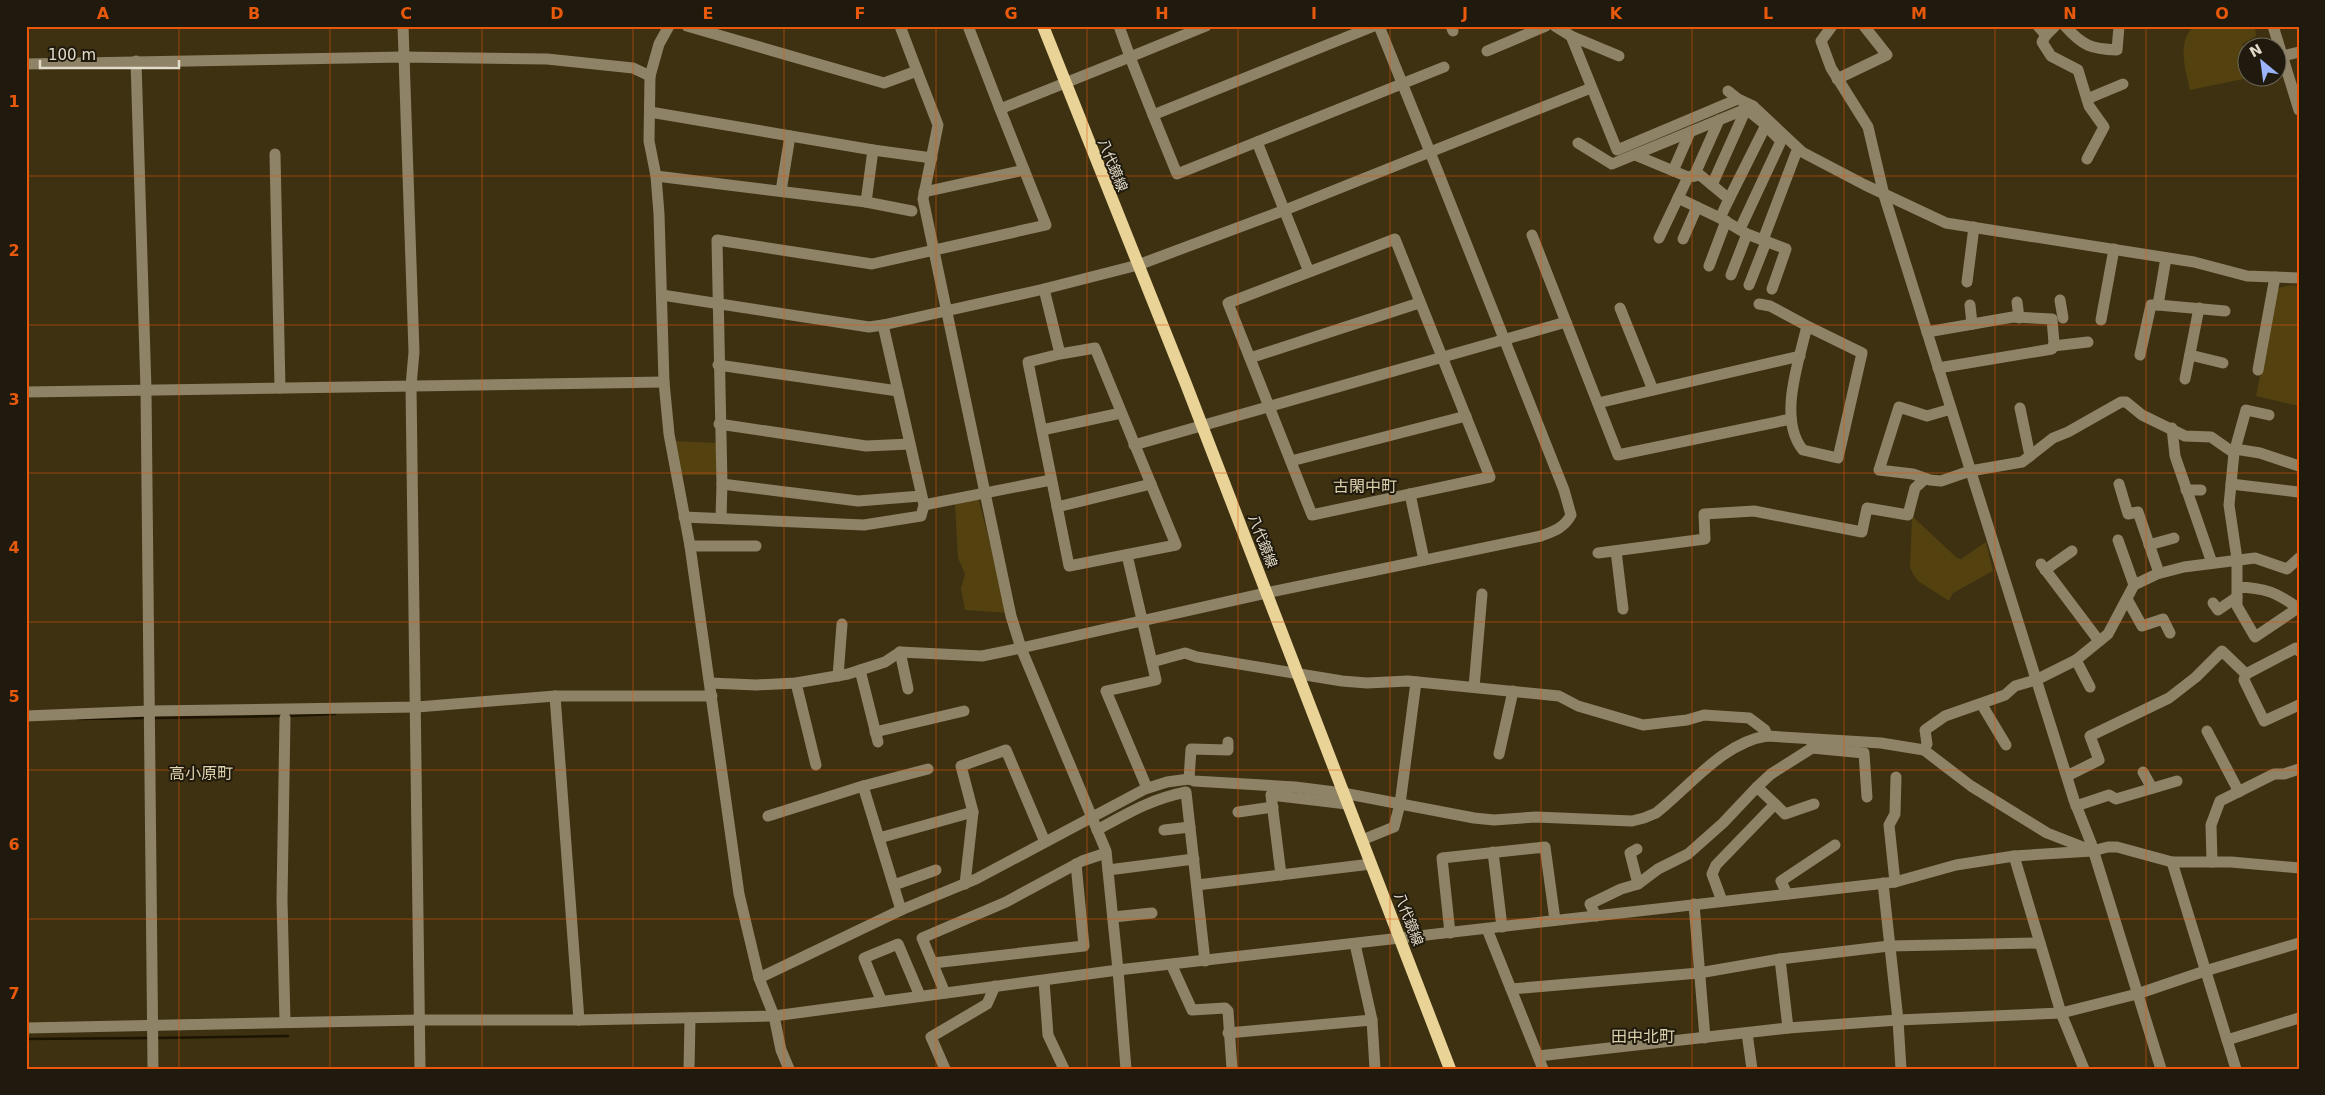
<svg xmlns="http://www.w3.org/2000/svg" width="2325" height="1095" font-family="'DejaVu Sans','Noto Sans JP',sans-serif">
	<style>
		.green { fill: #534210 }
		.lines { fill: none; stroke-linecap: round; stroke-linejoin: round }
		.stream { stroke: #1d1501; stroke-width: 2.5 }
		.minor { stroke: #8e8366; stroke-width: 11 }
		.major { stroke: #ead396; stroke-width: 12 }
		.grid { fill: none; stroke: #e8590c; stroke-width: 1; stroke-opacity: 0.55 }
		.labels { text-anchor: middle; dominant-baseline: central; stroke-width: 4; stroke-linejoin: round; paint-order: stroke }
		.street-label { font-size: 14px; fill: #e2dbca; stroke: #1f1a0d }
		.quarter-label { font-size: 16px; fill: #ddd0ac; stroke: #1f1a0d }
		.neatline { fill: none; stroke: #e8590c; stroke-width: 2 }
		.grid-label { font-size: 16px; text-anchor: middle; font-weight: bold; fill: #e8590c }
	</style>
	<rect width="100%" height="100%" fill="#3d3112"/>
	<g class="green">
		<path d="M2194 26H2255L2256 36 2242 44 2247 63 2248 78 2190 90C2186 70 2176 42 2194 26Z"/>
		<polygon points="2292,285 2299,286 2299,406 2256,396 2278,288"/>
		<polygon points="675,441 717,443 719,475 681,475"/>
		<polygon points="978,497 1008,613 965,610 961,589 965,574 958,558 955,504"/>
		<polygon points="1912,516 1957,558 1961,559 1986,542 1993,571 1953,593 1949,601 1918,581 1913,574 1910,567"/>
	</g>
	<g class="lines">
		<g class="stream">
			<polyline points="288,716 335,714"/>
			<polyline points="153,718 282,716"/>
			<polyline points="78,719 147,718"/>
			<polyline points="155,1038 288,1036"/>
			<polyline points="26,1039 150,1038"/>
		</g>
		<g class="minor">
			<polyline points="403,26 414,352 411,386 420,1069"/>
			<polyline points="669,26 659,44 650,76 649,141 656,176 659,214 664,382 669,434 690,546 739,894 759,978 774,1016 781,1050 789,1069"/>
			<polyline points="687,26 884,83 917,71 900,26"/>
			<polyline points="968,26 1000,109 1130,57 1119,26"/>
			<polyline points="1374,26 1153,115 1177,174 1444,67"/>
			<polyline points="1379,26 1430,152 1591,88"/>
			<polyline points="1451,26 1453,31"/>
			<polyline points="1555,26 1571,36 1619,56"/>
			<polyline points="1832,26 1821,41 1831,68 1868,127 1884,195 2074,800 2091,843 2161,1069"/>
			<polyline points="2038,26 2046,35 2055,26"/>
			<path d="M2065 26C2083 46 2091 49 2117 50L2119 26"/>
			<polyline points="2273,26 2299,110"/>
			<polyline points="2046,35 2042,42 2051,56 2078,70 2089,106 2104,127 2087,159"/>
			<polyline points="1571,36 1617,150 1738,99"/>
			<polyline points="1487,51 1546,26"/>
			<polyline points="2283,56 2299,52"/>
			<polyline points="136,61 146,390 153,1069"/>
			<polyline points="26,64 403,57 547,59 633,68 650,76"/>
			<polyline points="917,71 938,125 923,199 1011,616 1021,648 1106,851 1118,970 1126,1069"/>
			<polyline points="1837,79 1887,55 1864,26"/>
			<polyline points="1728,91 1738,99 1753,106 1802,152 1865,185 1946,223 2194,262 2247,276 2299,278"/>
			<polyline points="2087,99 2123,84"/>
			<polyline points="650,112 873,150 866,202 656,176"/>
			<polyline points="1153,115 1130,57 1206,26"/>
			<polyline points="1257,142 1309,272 1395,239 1490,477 1312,515 1228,303 1309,272"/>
			<polyline points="1578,143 1612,164 1753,106"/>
			<polyline points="873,150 932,158"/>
			<polyline points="275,154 280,388"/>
			<polyline points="1635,155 1688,177 1659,238"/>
			<polyline points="1673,171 1690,132"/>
			<polyline points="1694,176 1719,120"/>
			<polyline points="1712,185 1746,109 1766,125 1729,199"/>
			<polyline points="781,191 790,136"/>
			<polyline points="924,192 1024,170"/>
			<polyline points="1678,198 1720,218 1729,199 1700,175 1688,177"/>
			<polyline points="866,202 912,211"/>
			<polyline points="1720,218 1747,234 1786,249 1772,289"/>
			<polyline points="1740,229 1781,141 1771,131"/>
			<polyline points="1683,239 1697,207"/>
			<polyline points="1763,240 1796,153"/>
			<polyline points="1709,266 1726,221"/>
			<polyline points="1731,275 1747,234"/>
			<polyline points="1967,282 1974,227"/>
			<polyline points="1749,285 1766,242"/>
			<polyline points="1044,289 1060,354 1095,348 1176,545 1069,566 1028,362 1060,354"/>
			<path d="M662 295 869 327 883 325 1044 289 1138 265 1285 210 1430 152 1564 490 1571 515C1564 528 1554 531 1541 536L1266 593 1021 648 982 656 900 652 885 662 848 674 796 683 756 685 710 683"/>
			<polyline points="2060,300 2063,318"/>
			<polyline points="2017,302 2019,318"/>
			<polyline points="1759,304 1770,306 1811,328"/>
			<polyline points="1970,305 1972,324"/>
			<polyline points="2158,305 2225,311"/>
			<polyline points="1620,308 1653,390"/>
			<polyline points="2101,320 2114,249"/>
			<polyline points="1566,322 1618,455 1791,419"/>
			<polyline points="883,325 924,505 1051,480"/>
			<path d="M1811 328 1862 353 1838 458 1803 450C1778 420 1798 364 1806 330Z"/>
			<polyline points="1927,332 2013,317 2052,319 2054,343 2052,349 1938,368"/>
			<polyline points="2053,346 2088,342"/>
			<polyline points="2140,355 2151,305 2158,305 2166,258"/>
			<polyline points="2190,355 2223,363"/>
			<polyline points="1250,358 1419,303"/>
			<polyline points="718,365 898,391"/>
			<polyline points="2258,370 2275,277"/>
			<polyline points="2185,379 2199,308"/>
			<polyline points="26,392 664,382"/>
			<polyline points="1598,403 1800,356"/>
			<polyline points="1951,409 1927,416 1899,407 1879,470 1913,474 1930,480 1941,481 1970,471 2022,462 2030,456 2020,408"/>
			<polyline points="719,424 866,446 910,444"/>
			<polyline points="2172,428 2175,456 2212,563"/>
			<polyline points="1042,430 1121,413"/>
			<polyline points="1134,445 1566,322 1532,235"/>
			<polyline points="2235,449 2260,453 2299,466"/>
			<polyline points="2234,453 2246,410 2269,415"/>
			<path d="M2030 456 2053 438 2068 432 2121 402H2126L2142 415 2185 436 2211 437 2234 453 2229 505 2237 559V606L2255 637 2298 608C2276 592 2265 588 2237 587"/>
			<polyline points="1291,461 1466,416"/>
			<polyline points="722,484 858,501 921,496"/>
			<polyline points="2119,484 2128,514 2138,512 2159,573"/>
			<polyline points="2231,484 2298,492"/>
			<polyline points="2186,490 2201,490"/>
			<polyline points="1410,494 1424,560"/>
			<polyline points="1057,507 1151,484"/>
			<polyline points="684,517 864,525 921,516 924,505"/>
			<polyline points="721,518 722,484 717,240 872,264 1046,225 1000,109"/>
			<polyline points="2118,540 2134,585"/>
			<polyline points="2149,545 2174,538"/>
			<polyline points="690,546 756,546"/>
			<polyline points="1616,551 1623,609"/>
			<polyline points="1598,553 1705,539 1704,514 1754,511 1862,532 1867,508 1908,515 1915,488 1925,479"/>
			<polyline points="1127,555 1156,680 1106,691 1147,788"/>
			<polyline points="2041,564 2099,641"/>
			<polyline points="2045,570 2072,551"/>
			<polyline points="2127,599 2142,626 2163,619 2170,633"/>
			<polyline points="2213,603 2218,610 2237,597"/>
			<polyline points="2299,651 2296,648 2246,674 2244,680 2264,721 2299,705"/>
			<polyline points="900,652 908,689"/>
			<polyline points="2076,660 2090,687"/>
			<polyline points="1152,662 1185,653 1197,657 1342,681 1367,683 1408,681 1559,696 1578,706 1643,725 1687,720 1704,715 1749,718 1765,730 1767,736"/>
			<polyline points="860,670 878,742"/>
			<polyline points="838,676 842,624"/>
			<polyline points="796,683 816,765"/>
			<polyline points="1474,687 1482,594"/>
			<polyline points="555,696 579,1020"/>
			<polyline points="1982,705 2006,745"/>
			<polyline points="26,716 149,711 417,707 555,696 712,696"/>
			<polyline points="285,718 282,900 285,1022"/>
			<polyline points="2207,731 2239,792"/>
			<polyline points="875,732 964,711"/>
			<polyline points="1812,748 1864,753 1867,797"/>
			<polyline points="1924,750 1927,744 1925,730 1945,716 2005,695 2015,686 2036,680 2076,660 2108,634 2134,585 2157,574 2184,567 2255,558 2287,569 2299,558"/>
			<polyline points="1499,754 1513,691"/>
			<polyline points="2143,772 2152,788"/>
			<polyline points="2067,776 2099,760 2090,736 2169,698 2196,677 2222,651 2246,674"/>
			<path d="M1189 779 1194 781 1295 787 1343 793 1474 818 1494 820 1536 817 1632 821 1644 818 1656 813C1689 787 1724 742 1767 736L1881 743 1924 750 1971 786 2047 833 2088 849"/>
			<polyline points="863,786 928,769"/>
			<polyline points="1757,787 1771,774 1812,748 1812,742"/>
			<polyline points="2076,806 2109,795 2116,799 2177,781"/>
			<polyline points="973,812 961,766 1006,750 1045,842"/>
			<polyline points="1238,812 1273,807"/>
			<polyline points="768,816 863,786 901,910"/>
			<path d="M1097 830C1128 813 1151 799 1186 792L1205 961"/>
			<polyline points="1164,830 1190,827"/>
			<polyline points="879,838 973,812 965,884"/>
			<polyline points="1362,840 1394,827 1400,804 1416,682"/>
			<polyline points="1637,849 1630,853 1638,884"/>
			<polyline points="1493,852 1502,927"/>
			<polyline points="2014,856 2061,1013 2084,1069"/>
			<polyline points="2172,862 2236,1069"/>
			<polyline points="2212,862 2211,825 2220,801 2274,774 2284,774 2299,769"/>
			<polyline points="1108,870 1194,859"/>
			<polyline points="1281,875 1271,795 1347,804"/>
			<polyline points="1895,882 1889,825 1895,814 1896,777"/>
			<polyline points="1883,883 1898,1020 1901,1069"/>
			<polyline points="894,885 936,870"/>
			<polyline points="1197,885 1371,864"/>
			<polyline points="1787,894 1781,881 1835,845"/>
			<polyline points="1722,901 1712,874 1716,865 1775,804 1785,814 1814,804"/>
			<polyline points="1694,904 1705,1038"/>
			<polyline points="1596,916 1590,904 1621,889 1638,884 1658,869 1688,854 1723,823 1757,787 1775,804"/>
			<polyline points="1113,917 1152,913"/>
			<polyline points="1487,929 1543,1069"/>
			<polyline points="1450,933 1442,858 1545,847 1555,920"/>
			<polyline points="1355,944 1372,1020 1375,1069"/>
			<polyline points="1780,959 1788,1028"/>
			<polyline points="933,963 1084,946 1076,864"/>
			<polyline points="1172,966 1192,1010 1225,1008 1228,1011 1232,1069"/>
			<polyline points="759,978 901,910 976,879 1145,789 1167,782 1189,779 1191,749 1228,750 1228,742"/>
			<polyline points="1044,981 1048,1035 1064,1069"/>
			<polyline points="1511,989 1699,973 1780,959 1889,946 2040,943"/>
			<polyline points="945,993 922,938 1006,902 1082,861 1106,853"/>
			<polyline points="881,1000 864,958 898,944 920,996"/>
			<polyline points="26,1028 419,1020 579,1020 774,1016 1118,970 1895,882 1956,865 2014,856 2092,851 2108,847 2117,847 2172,862 2231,862 2299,868"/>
			<polyline points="1228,1033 1372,1020"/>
			<polyline points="1747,1033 1752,1069"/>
			<polyline points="2227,1040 2299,1018"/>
			<polyline points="1538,1056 1788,1028 1898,1020 2061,1013 2137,994 2205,971 2299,943"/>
			<polyline points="689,1069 690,1018"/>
			<polyline points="945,1069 931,1037 987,1004 995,986"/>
		</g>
		<polyline class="major" points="1043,26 1186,384 1450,1069"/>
	</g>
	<path class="grid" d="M179 26V1069M330 26V1069M482 26V1069M633 26V1069M784 26V1069M936 26V1069M1087 26V1069M1238 26V1069M1390 26V1069M1541 26V1069M1692 26V1069M1844 26V1069M1995 26V1069M2146 26V1069M26 176H2299M26 325H2299M26 473H2299M26 622H2299M26 770H2299M26 919H2299"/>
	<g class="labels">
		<g class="street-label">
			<text transform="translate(1113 165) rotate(68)">八代鏡線</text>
			<text transform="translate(1263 541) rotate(69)">八代鏡線</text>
			<text transform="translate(1409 919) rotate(69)">八代鏡線</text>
		</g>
		<g class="quarter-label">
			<text x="1365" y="486">古閑中町</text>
			<text x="201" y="773">高小原町</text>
			<text x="1643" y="1036">田中北町</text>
		</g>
	</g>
	<rect width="2325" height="1095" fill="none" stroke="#1f1a0d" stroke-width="55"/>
	<g transform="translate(2262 62) rotate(331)"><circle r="24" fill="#1f1a0d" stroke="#6d6759"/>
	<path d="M0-4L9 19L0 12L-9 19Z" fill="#9cb4fd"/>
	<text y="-8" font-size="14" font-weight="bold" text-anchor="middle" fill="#e2dbca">N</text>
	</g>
	<path d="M40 60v8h139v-8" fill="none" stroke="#e2dbca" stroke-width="2.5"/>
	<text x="48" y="60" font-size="15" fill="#e2dbca" stroke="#1f1a0d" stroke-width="4" paint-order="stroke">100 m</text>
	<rect x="28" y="28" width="2270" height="1040" class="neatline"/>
	<g class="grid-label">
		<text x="103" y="19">A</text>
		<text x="254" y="19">B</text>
		<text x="406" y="19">C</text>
		<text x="557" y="19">D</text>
		<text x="708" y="19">E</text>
		<text x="860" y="19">F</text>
		<text x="1011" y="19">G</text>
		<text x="1162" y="19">H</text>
		<text x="1314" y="19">I</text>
		<text x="1465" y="19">J</text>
		<text x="1616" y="19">K</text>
		<text x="1768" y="19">L</text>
		<text x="1919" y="19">M</text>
		<text x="2070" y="19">N</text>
		<text x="2222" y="19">O</text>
		<text x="14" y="107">1</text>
		<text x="14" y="256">2</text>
		<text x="14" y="405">3</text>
		<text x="14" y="553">4</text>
		<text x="14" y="702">5</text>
		<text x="14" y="850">6</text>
		<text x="14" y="999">7</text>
	</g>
</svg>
